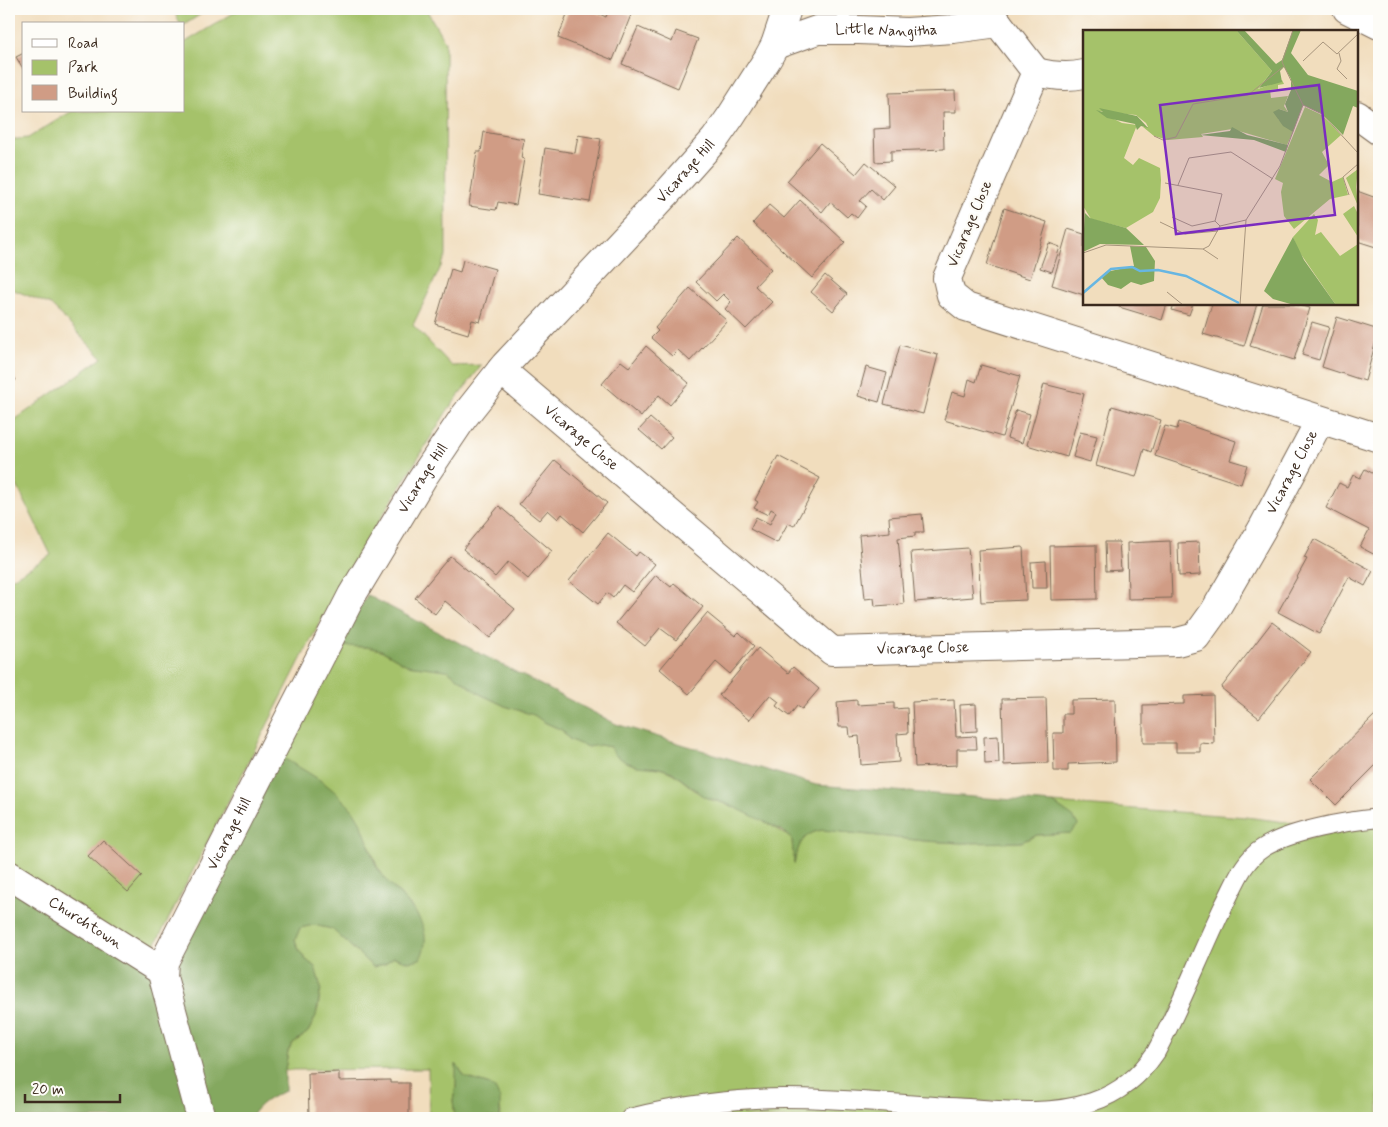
<svg xmlns="http://www.w3.org/2000/svg" width="1388" height="1127" font-family="Mynerve,sans-serif">
	<style>
		.green { fill: #a5c26a; stroke: #707644 }
		.forest { fill: #84a85e; stroke: #60693e }
		.building { fill: #d09c85 }
		.lines { fill: none; stroke-linecap: round; stroke-linejoin: round }
		.service-casing { stroke: #7b6956; stroke-width: 20 }
		.minor-casing { stroke: #7b6956; stroke-width: 30 }
		.tertiary-casing { stroke: #7b6956; stroke-width: 30 }
		.service { stroke: #fff; stroke-width: 18 }
		.minor { stroke: #fff; stroke-width: 28 }
		.tertiary { stroke: #fff; stroke-width: 28 }
		.labels { text-anchor: middle; dominant-baseline: central; stroke-width: 4.5; stroke-linejoin: round; paint-order: stroke }
		.street-label { font-size: 15px; fill: #3b2a1e; stroke: #fdfcf7 }
		.inset-river { fill: none; stroke: #67b6e2; stroke-width: 2.5 }
		.inset-road { fill: none; stroke: #a8957d; stroke-width: 1 }
		.view { fill: #7b2cbf; fill-opacity: 0.15; stroke: #7b2cbf; stroke-width: 2.5 }
		.inset-edge { fill: none; stroke: #3b2a1e; stroke-width: 2.5 }
	</style>
	<rect width="100%" height="100%" fill="#fdfcf7"/>
	<filter id="ink" filterUnits="userSpaceOnUse"><feTurbulence type="fractalNoise" baseFrequency=".02" numOctaves="2"/><feDisplacementMap in="SourceGraphic" scale="10" xChannelSelector="R" yChannelSelector="G"/><feConvolveMatrix kernelMatrix="1 2 1 2 8 2 1 2 1" color-interpolation-filters="sRGB"/></filter>
	<filter id="wash" filterUnits="userSpaceOnUse"><feTurbulence type="fractalNoise" baseFrequency=".0096" numOctaves="4" result="noise"/><feDisplacementMap in="SourceGraphic" scale="20" xChannelSelector="R" yChannelSelector="G"/><feGaussianBlur stdDeviation="1.12" result="paint"/><feColorMatrix in="noise" values="0 0 0 0 0 0 0 0 0 0 0 0 0 0 0 0 0 1.4 0 .05"/><feComposite in="paint" operator="in"/></filter>
	<g filter="url(#wash)">
		<rect width="100%" height="100%" fill="#f1ddbd"/>
		<g class="green">
			<polygon points="173,9 209,9 184,25 180,24"/>
			<polygon points="240,9 426,9 445,42 446,256 413,325 452,366 482,365 447,411 345,576 306,649 150,955 9,864 9,580 51,555 9,469 9,424 102,358 51,305 9,288 9,140 28,138 72,111 184,111 184,43"/>
			<path d="M340 646 367 647 381 650 407 665 447 670 480 694 505 706 534 715 544 722 562 730 569 739 588 747 600 745 610 747C626 771 652 762 672 773 684 780 694 792 707 798 713 801 721 802 729 805 745 811 780 828 792 840L794 862C799 844 802 833 823 830L925 841 961 843 1021 842 1037 835 1071 833 1077 825 1073 818 1053 803 1246 817 1317 826 1269 840 1138 1071 1075 1104 854 1098 624 1118H500L501 1113 495 1089 490 1085 465 1077 457 1065 456 1087 453 1100 455 1118H429L428 1069 285 1070 288 1051 292 1044 308 1032 313 1023 318 1008 321 988 315 967 305 959 299 950 295 940 300 928 314 925 332 929 373 967 384 964 394 957 409 962 421 924 415 911 396 890 388 883 377 866 362 828 325 784 275 753Z"/>
			<polygon points="1379,820 1379,1118 639,1118 752,1102 1042,1113 1135,1082 1229,903 1265,850"/>
		</g>
		<g class="forest">
			<path d="M367 595 616 724 816 785 1053 803 1073 817 1078 825 1071 833 1037 835 1021 842 961 843 925 841 823 830C802 833 798 846 794 864L792 840 783 831 730 805 705 797 672 772 660 768 637 766 626 762 615 755 610 747 600 745 588 747 577 743 569 739 562 730 544 722 534 715 505 706 480 694 447 670 407 665 381 650 367 647 340 646Z"/>
			<path d="M275 753C297 767 324 779 341 798 346 803 353 809 356 815 366 830 369 849 376 865 392 896 441 918 420 959L409 962 394 957 384 964 373 967 332 929 314 925 300 928 295 940 299 950 305 959 315 967 321 988 316 1016 308 1032 292 1044 288 1051 285 1070V1091C270 1097 258 1104 250 1118H205L168 982Z"/>
			<polygon points="9,875 163,972 201,1118 9,1118"/>
			<polygon points="456,1064 465,1077 490,1085 495,1089 500,1099 500,1118 455,1118 453,1100 456,1087"/>
		</g>
		<g id="blocks">
			<g class="building">
				<polygon points="569,9 594,9 593,11 606,17 609,9 614,9 631,15 613,60 558,38"/>
				<polygon points="861,9 884,9 883,13"/>
				<polygon points="888,9 911,9 911,12 888,10"/>
				<polygon points="638,27 672,42 676,31 698,39 678,88 622,64"/>
				<polygon points="24,53 24,70 16,57"/>
				<polygon points="955,91 956,112 943,112 944,149 891,151 891,161 875,162 874,129 890,128 889,93"/>
				<polygon points="484,132 524,139 521,158 524,159 516,205 498,202 496,210 469,206 477,152 481,152"/>
				<polygon points="578,135 601,139 590,202 538,194 545,148 575,153"/>
				<polygon points="820,143 856,174 866,162 895,186 883,200 871,189 860,201 866,206 857,218 851,213 847,217 830,202 822,212 787,181"/>
				<polygon points="1357,191 1379,199 1379,248 1357,241"/>
				<polygon points="800,200 845,242 812,278 753,223 769,205 784,218"/>
				<polygon points="1004,208 1047,222 1030,279 987,265"/>
				<polygon points="1068,229 1084,234 1084,295 1052,285"/>
				<polygon points="738,238 771,269 755,286 772,302 746,329 725,309 731,302 723,294 716,301 696,282"/>
				<polygon points="1049,243 1060,247 1052,272 1040,268"/>
				<polygon points="463,260 495,269 480,322 472,320 468,334 435,324 451,269 460,272"/>
				<polygon points="825,275 847,294 833,311 811,292"/>
				<polygon points="690,288 727,321 690,361 678,350 672,356 651,338 658,331 655,328"/>
				<polygon points="1119,304 1167,304 1162,320 1119,307"/>
				<polygon points="1174,304 1193,304 1189,315 1172,310"/>
				<polygon points="1212,304 1257,304 1244,346 1203,334"/>
				<polygon points="1263,304 1295,304 1310,308 1294,360 1250,346"/>
				<polygon points="1337,317 1379,330 1365,381 1322,367"/>
				<polygon points="1312,322 1329,327 1319,360 1302,355"/>
				<polygon points="900,345 938,355 923,414 884,404"/>
				<polygon points="646,346 689,383 670,405 659,395 641,417 602,384 621,361 629,367"/>
				<polygon points="1379,356 1379,372 1374,371"/>
				<polygon points="981,365 1020,376 1002,437 944,420 952,392 965,396 969,379 976,382"/>
				<polygon points="866,367 887,373 879,402 858,396"/>
				<polygon points="9,369 16,380 9,385"/>
				<polygon points="1044,384 1084,394 1067,457 1027,445"/>
				<polygon points="1112,406 1161,420 1151,452 1144,449 1136,477 1096,466"/>
				<polygon points="1016,410 1030,414 1022,443 1007,438"/>
				<polygon points="650,418 672,437 661,449 639,430"/>
				<polygon points="1179,422 1236,441 1230,460 1247,465 1241,484 1155,456 1165,426 1177,429"/>
				<polygon points="1080,432 1097,436 1090,462 1073,457"/>
				<polygon points="778,456 820,478 794,526 788,523 777,543 750,529 756,517 770,524 776,512 771,509 768,515 754,508 758,502 755,500"/>
				<polygon points="555,460 607,503 583,532 562,514 558,519 548,510 539,520 519,504"/>
				<polygon points="1365,469 1379,477 1379,557 1360,547 1369,530 1326,508 1339,483 1347,487 1353,475 1360,478"/>
				<polygon points="499,506 552,551 528,579 508,562 495,577 463,549"/>
				<polygon points="922,514 924,532 915,532 915,536 898,538 904,604 875,606 874,598 865,599 859,535 890,532 889,517"/>
				<polygon points="608,533 636,556 639,552 655,564 632,592 623,585 613,598 607,593 598,604 569,581"/>
				<polygon points="1314,539 1373,571 1365,586 1349,577 1319,634 1278,612 1307,559 1304,558"/>
				<polygon points="1170,541 1172,598 1128,599 1127,543"/>
				<polygon points="1105,542 1119,542 1121,570 1106,571"/>
				<polygon points="1199,542 1200,575 1179,576 1178,543"/>
				<polygon points="1096,545 1097,599 1051,600 1050,546"/>
				<polygon points="1023,547 1026,600 981,602 978,550"/>
				<polygon points="968,548 973,597 915,602 911,552"/>
				<polygon points="450,556 515,609 490,638 445,601 435,614 415,598"/>
				<polygon points="1046,561 1047,588 1032,588 1031,562"/>
				<polygon points="656,575 671,587 674,583 703,607 676,640 660,628 645,646 616,623"/>
				<polygon points="707,613 735,636 739,632 754,646 730,674 716,662 689,694 660,669"/>
				<polygon points="1272,622 1311,652 1259,718 1221,688"/>
				<polygon points="758,648 788,673 793,667 819,689 802,709 797,706 789,716 776,706 779,702 770,695 749,720 719,695"/>
				<polygon points="1213,695 1214,744 1200,743 1200,752 1176,752 1176,743 1143,743 1143,705 1184,704 1184,696"/>
				<polygon points="1046,698 1048,763 1004,765 1002,699"/>
				<polygon points="1115,699 1116,762 1068,764 1068,771 1054,771 1053,733 1063,733 1063,714 1071,714 1071,700"/>
				<polygon points="857,700 857,705 894,703 894,709 907,708 908,733 897,734 899,762 861,765 859,736 850,737 849,727 839,727 837,702"/>
				<polygon points="954,700 956,737 976,736 977,749 957,749 957,765 915,767 912,702"/>
				<polygon points="976,704 977,731 961,732 960,705"/>
				<polygon points="1379,711 1379,762 1336,805 1310,779"/>
				<polygon points="998,736 999,763 985,764 984,737"/>
				<polygon points="103,840 142,876 128,892 88,856"/>
				<polygon points="339,1072 339,1081 390,1080 390,1083 409,1083 409,1118 309,1118 308,1073"/>
			</g>
		</g>
	</g>
	<g filter="url(#ink)">
		<use href="#blocks" fill-opacity="0" stroke="#7b6956" stroke-width="1"/>
		<g class="lines">
			<g class="service-casing">
				<path id="service" d="M630 1118C677 1106 735 1098 784 1098 845 1098 907 1105 968 1108 1010 1111 1052 1115 1092 1102 1120 1093 1140 1076 1156 1052 1181 1005 1200 955 1223 907 1234 887 1242 861 1263 848 1289 831 1347 821 1379 818"/>
			</g>
			<g class="minor-casing">
				<g id="minor">
					<polyline points="1347,9 1379,25"/>
					<polyline points="998,23 1036,72 947,278 951,295 966,307 1379,438"/>
					<path id="s1" d="M775 45 817 30H859L907 32 953 29 998 23"/>
					<path d="M1036 72C1052 76 1067 78 1084 74"/>
					<polyline points="1357,115 1379,131"/>
					<path id="s2" d="M501 370 832 651 1177 642 1196 637 1214 612 1262 529 1320 420"/>
					<path id="s3" d="M9 875 163 972"/>
				</g>
			</g>
			<g class="tertiary-casing">
				<g id="tertiary">
					<path id="s4" d="M201 1118 163 977 164 962 352 595 422 479 463 418 505 365 666 194 715 139 731 116 768 58 775 45 787 9"/>
				</g>
			</g>
			<use href="#service" class="service"/>
			<use href="#minor" class="minor"/>
			<use href="#tertiary" class="tertiary"/>
		</g>
	</g>
	<g class="labels">
		<g class="street-label">
			<text stroke="none"><textPath href="#s1" startOffset="114">Little Nangitha</textPath></text>
			<text stroke="none"><textPath href="#s4" startOffset="1115">Vicarage Hill</textPath></text>
			<text transform="translate(970 224) rotate(-67)">Vicarage Close</text>
			<text stroke="none"><textPath href="#s2" startOffset="105">Vicarage Close</textPath></text>
			<text stroke="none"><textPath href="#s2" startOffset="990">Vicarage Close</textPath></text>
			<text stroke="none"><textPath href="#s4" startOffset="710">Vicarage Hill</textPath></text>
			<text stroke="none"><textPath href="#s2" startOffset="525">Vicarage Close</textPath></text>
			<text stroke="none"><textPath href="#s4" startOffset="305">Vicarage Hill</textPath></text>
			<text stroke="none"><textPath href="#s3" startOffset="90">Churchtown</textPath></text>
		</g>
	</g>
	<g transform="translate(1083 30)">
		<rect width="275" height="275" fill="#f1ddbd"/>
		<path d="M0 0H153L189 41 175 59 199 50 201 54 195 55V59L187 60 188 68 205 66 201 76 205 82 196 79 195 89 210 102 204 115 149 99 118 104 120 107 85 110 71 106 60 97H65L63 93 53 85 15 81 39 93 54 95 41 128 50 135 56 128 77 138 78 150 77 168 70 182 43 198 8 189 0 176ZM222 77 239 85 258 105 239 122 246 135 236 145 249 152 260 147 265 165 247 169 211 199 201 186 198 162 200 153 192 149ZM275 139 273 157 275 176 263 148ZM271 176 275 184V207L260 184ZM231 184 235 190 232 205 238 202 257 226 275 214V275H253L215 220 210 207Z" fill="#a5c26a"/>
		<path d="M153 0H161L193 34 199 30 210 0H218L208 23 225 45 275 61V78L270 76 260 105 239 84 220 75 210 102 200 96 190 82 196 79 205 82 202 74 208 60V49L201 37 197 41 199 52 176 58 189 41ZM16 78 54 86 65 98 58 96 54 100 52 94 24 88 13 80 20 82ZM149 97 164 105 205 115 203 122 171 110 117 105 147 101ZM2 175V183L7 188 43 198 61 215 17 214 0 222ZM210 207 221 230 253 275H211L190 269 181 261ZM47 216 63 217 72 231 71 251 58 255 48 252 38 259 25 255 18 247 23 242 51 236Z" fill="#84a85e"/>
		<path class="inset-river" d="M0 263 28 239 49 237 57 241 75 240 103 246 156 273"/>
		<path class="inset-road" d="M210 0 199 32 220 75M256 23 258 31 254 39 264 49M220 31 240 12 254 24 275 4M220 75 239 84 275 123M71 106 80 110 93 107 110 74 165 65 200 37M82 153 139 164 132 191 137 196M95 155 106 128 148 122 190 149M266 165 260 147 275 134M89 187 109 196 132 191M77 192 102 204 135 201M137 196 163 190M120 219 135 229M0 223 23 215 120 219 126 216 137 196M84 262 100 275M157 275 163 190 197 136 220 75"/>
		<path class="view" d="M236 55 252 185 93 204 77 75Z"/>
		<rect width="275" height="275" class="inset-edge"/>
	</g>
	<rect width="1388" height="1127" fill="none" stroke="#fdfcf7" stroke-width="30"/>
	<rect x="22" y="22" width="162" height="90" fill="#fdfcf7" stroke="#afa8a0"/>
	<rect x="32" y="39" width="25" height="8" fill="#ffffff" stroke="#afa8a0"/>
	<text x="68" y="48" font-size="15" fill="#3b2a1e">Road</text>
	<rect x="32" y="60" width="25" height="15" fill="#a5c26a" stroke="#afa8a0"/>
	<text x="68" y="72" font-size="15" fill="#3b2a1e">Park</text>
	<rect x="32" y="85" width="25" height="15" fill="#d09c85" stroke="#afa8a0"/>
	<text x="68" y="98" font-size="15" fill="#3b2a1e">Building</text>
	<path d="M25 1094v8h95v-8" fill="none" stroke="#3b2a1e" stroke-width="2.5"/>
	<text x="32" y="1094" font-size="15" fill="#3b2a1e" stroke="#fdfcf7" stroke-width="4" paint-order="stroke">20 m</text>
</svg>
